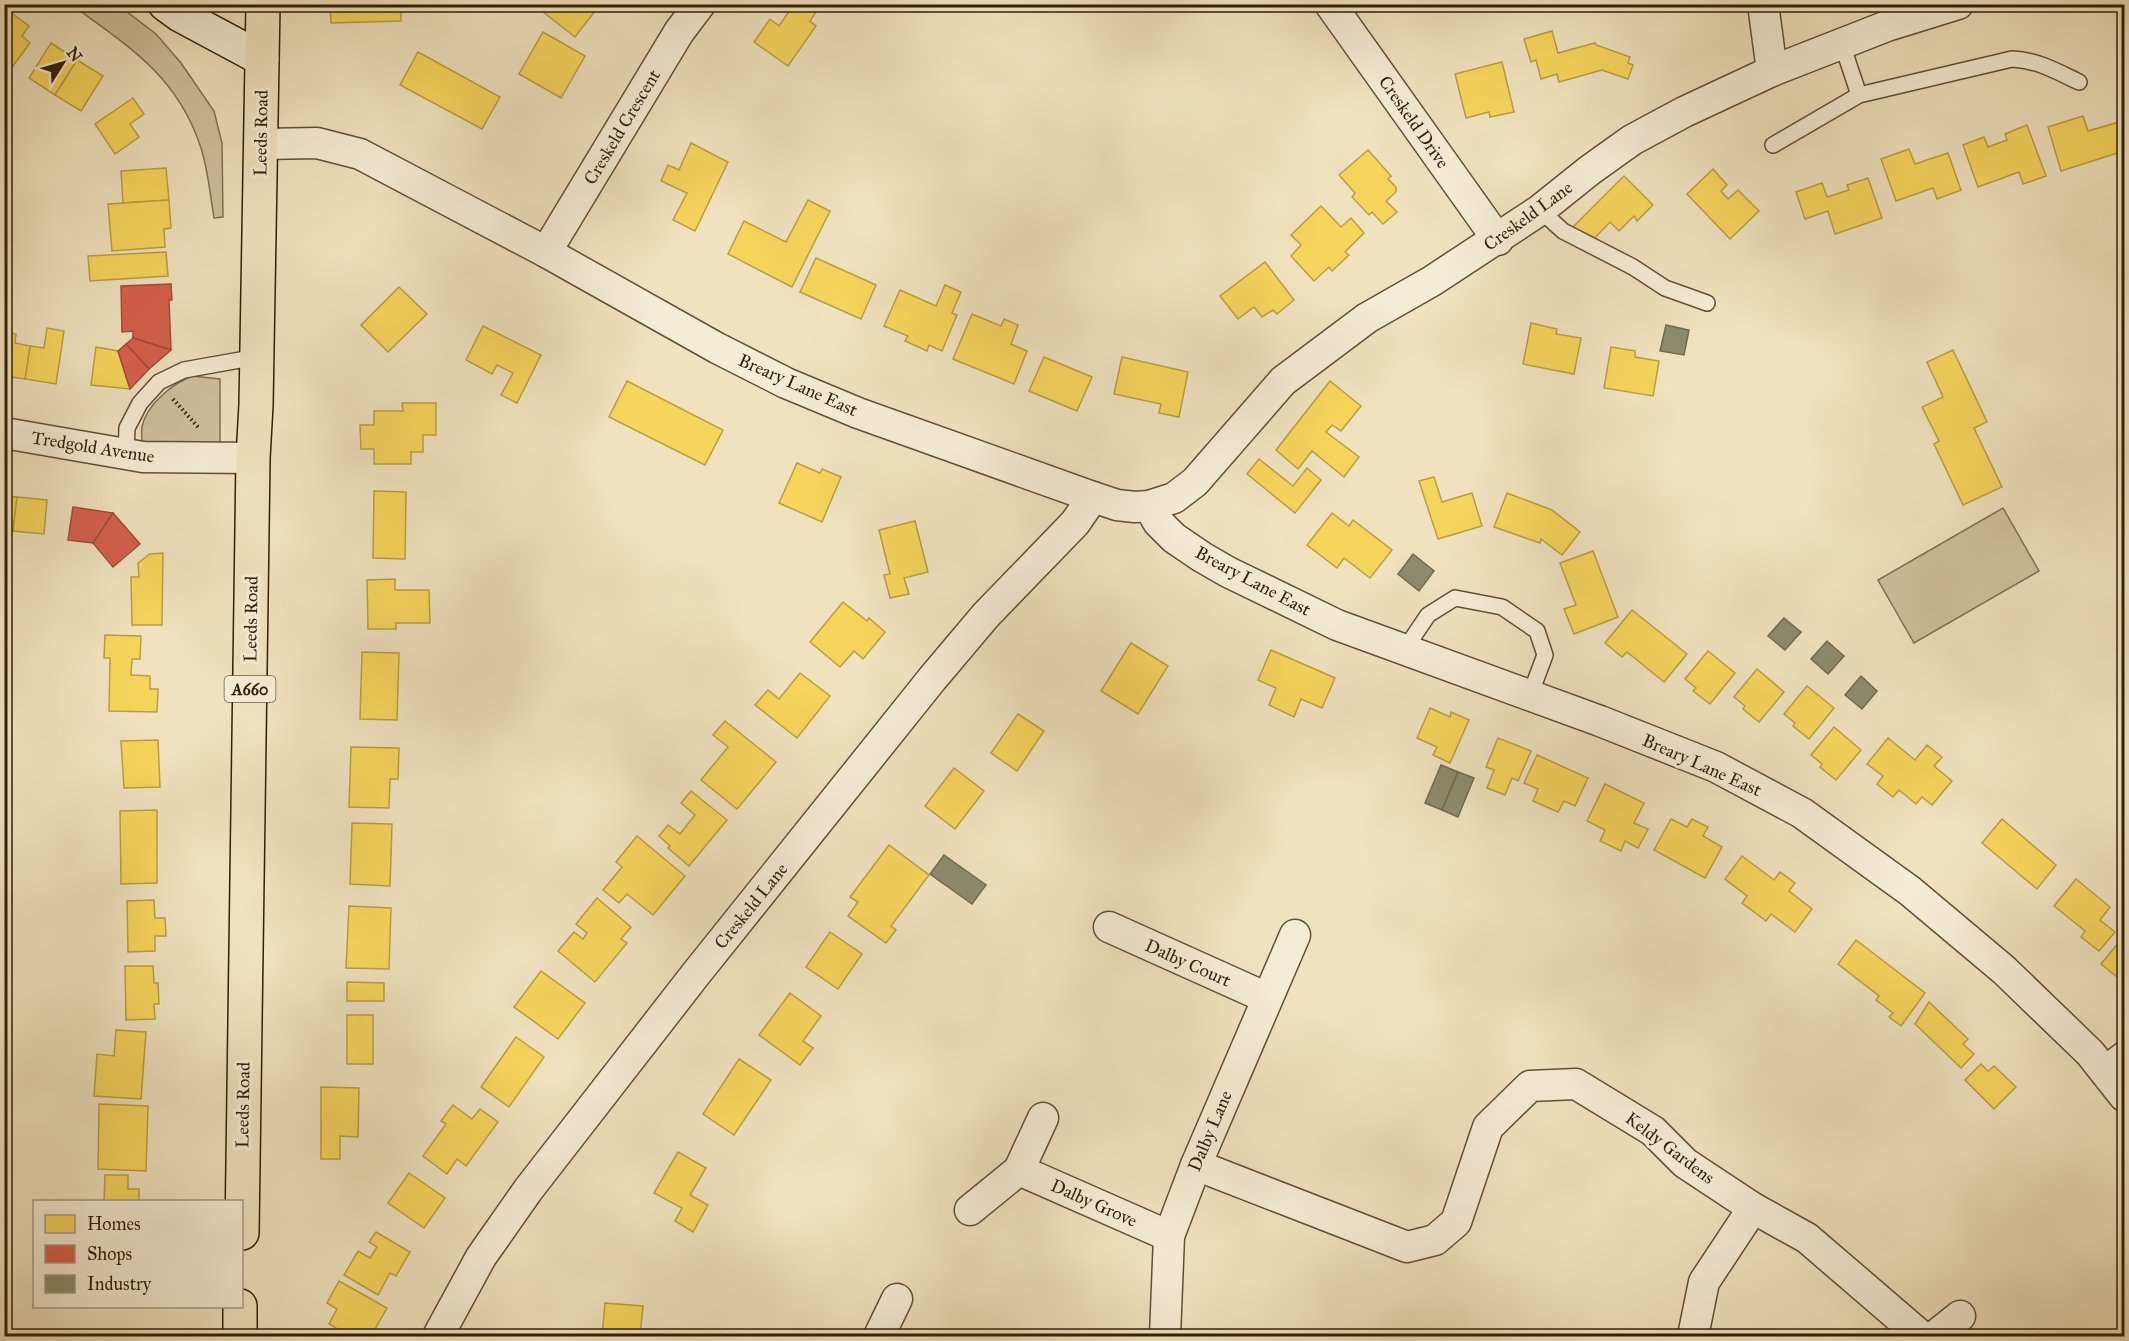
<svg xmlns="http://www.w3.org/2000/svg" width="2129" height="1341" font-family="'IM FELL Great Primer',serif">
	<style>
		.green { fill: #d0c1a0; stroke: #807055; stroke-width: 1.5 }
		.homes { fill: #f6d55c; stroke: #bb9e43; stroke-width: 1.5 }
		.shops { fill: #d6604d; stroke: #a44c39; stroke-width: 1.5 }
		.industry { fill: #8c8c6e; stroke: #716b50; stroke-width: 1.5 }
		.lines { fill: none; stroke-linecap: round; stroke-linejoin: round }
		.lane-casing { stroke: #615037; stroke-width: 18 }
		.street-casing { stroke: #615037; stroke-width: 33 }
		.secondary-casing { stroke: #311f0a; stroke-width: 36 }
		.highway-casing { stroke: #311f0a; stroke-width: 36 }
		.path { stroke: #311f0a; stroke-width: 4; stroke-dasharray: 1.5 3; stroke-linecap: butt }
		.lane { stroke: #f5ecd5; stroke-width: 15 }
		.street { stroke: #f5ecd5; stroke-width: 30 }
		.secondary { stroke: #f5ecd5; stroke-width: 33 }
		.highway { stroke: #f0e2bf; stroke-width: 33 }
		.labels { text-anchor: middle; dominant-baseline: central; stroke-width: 6; stroke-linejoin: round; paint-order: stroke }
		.shield { fill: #f5ecd5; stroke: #6c5c47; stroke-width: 1.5 }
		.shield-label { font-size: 16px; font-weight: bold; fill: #311f0a }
		.street-label { font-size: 18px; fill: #311f0a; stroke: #f5ecd5 }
	</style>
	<rect width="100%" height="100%" fill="#f0e2bf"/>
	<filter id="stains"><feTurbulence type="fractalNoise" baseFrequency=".00333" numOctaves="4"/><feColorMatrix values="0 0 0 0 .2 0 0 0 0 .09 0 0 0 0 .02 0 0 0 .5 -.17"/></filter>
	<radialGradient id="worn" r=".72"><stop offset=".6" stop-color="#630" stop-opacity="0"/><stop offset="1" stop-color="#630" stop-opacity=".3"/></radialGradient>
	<g class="green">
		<path d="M72 5H118L156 34 181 63 214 111 222 143 223 217 214 218C210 194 208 168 200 145 176 75 128 46 72 5Z"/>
		<path d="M192 376 220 379V447L142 442C142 437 141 432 142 427 146 405 172 384 192 376Z"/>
		<polygon points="2003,508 2039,571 1914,643 1878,580"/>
	</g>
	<g class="homes">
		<polygon points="330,4 401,4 401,21 331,23"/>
		<polygon points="533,4 596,4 599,6 575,37"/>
		<polygon points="794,4 806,4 816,12 810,21 816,26 788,66 754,42 770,19 779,26"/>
		<polygon points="10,12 29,26 22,36 30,43 10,70 4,66 4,19"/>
		<polygon points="1552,31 1558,53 1595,43 1596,45 1630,57 1628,63 1633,65 1628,79 1602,70 1559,82 1557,74 1541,79 1536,60 1531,62 1524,39"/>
		<polygon points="543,32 585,56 561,98 519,74"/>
		<polygon points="51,43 77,60 55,95 29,78"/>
		<polygon points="418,52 500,97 482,129 400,85"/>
		<polygon points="77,60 103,76 81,111 55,95"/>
		<polygon points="1502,62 1514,112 1490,117 1489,112 1466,118 1455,74"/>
		<polygon points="133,98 144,114 130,124 139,137 115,154 95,124"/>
		<polygon points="2083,116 2088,131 2119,122 2121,127 2124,125 2124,151 2061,171 2048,127"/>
		<polygon points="2027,125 2046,176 2023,184 2019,172 1978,187 1963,145 1984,137 1988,147 2007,140 2005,134"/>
		<polygon points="691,143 728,162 695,231 673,220 687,193 661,181 668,165 679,170"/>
		<polygon points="1909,149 1915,164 1948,153 1961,190 1937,199 1933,188 1896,201 1881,159"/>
		<polygon points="1368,150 1391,176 1388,179 1396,187 1396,192 1386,201 1397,212 1383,224 1372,212 1369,215 1352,197 1355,193 1339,175"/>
		<polygon points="166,168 169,200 123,203 121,171"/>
		<polygon points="1713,169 1727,185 1721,191 1728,199 1738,190 1759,211 1730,239 1687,194"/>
		<polygon points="1624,176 1653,205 1637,221 1634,216 1619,231 1610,222 1592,241 1573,227"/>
		<polygon points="1868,178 1882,218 1835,234 1828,211 1805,219 1796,192 1822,183 1827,197 1849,190 1847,185"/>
		<polygon points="169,200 171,228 164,229 165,247 112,251 108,204"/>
		<polygon points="808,200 830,211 792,287 728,254 744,221 786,242"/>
		<polygon points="1321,206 1341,227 1351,218 1364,233 1345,252 1349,255 1332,271 1329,267 1314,281 1291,256 1301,245 1291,235"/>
		<polygon points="166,252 168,276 90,281 88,256"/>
		<polygon points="816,258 876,285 861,319 800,292"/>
		<polygon points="1265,262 1294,300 1277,314 1273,310 1262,317 1254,307 1238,319 1220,296"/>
		<polygon points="945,285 961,292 952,313 957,315 942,351 929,345 927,351 905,341 908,336 884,326 900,290 936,306"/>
		<polygon points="399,287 427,314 388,352 361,325"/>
		<polygon points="972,314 1001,326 1004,319 1018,325 1011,344 1027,351 1014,384 953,359"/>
		<polygon points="1531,323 1557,329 1556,334 1581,338 1574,374 1523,364"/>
		<polygon points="483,326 541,355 517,403 501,395 513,373 497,365 492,374 466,360"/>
		<polygon points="47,328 64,331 56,384 25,379 30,346 44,348"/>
		<polygon points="4,332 16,334 15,343 30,346 25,379 4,376"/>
		<polygon points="96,347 118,351 130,389 91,385"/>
		<polygon points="1611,347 1635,351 1635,357 1659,361 1653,396 1604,388"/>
		<polygon points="1953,350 1987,422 1974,428 2002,487 1963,505 1934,444 1939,441 1922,407 1943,397 1927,362"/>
		<polygon points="1044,357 1092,377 1077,411 1029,391"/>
		<polygon points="1122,357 1188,372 1179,417 1159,413 1161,404 1114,394"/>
		<polygon points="627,381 723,430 705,465 609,417"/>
		<polygon points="1330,381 1361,406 1341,431 1332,425 1326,432 1359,457 1344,477 1312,451 1298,469 1276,450"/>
		<polygon points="402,403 436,403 436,435 423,435 423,452 411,452 411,464 374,464 374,449 361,449 360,425 374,425 374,411 403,411"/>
		<polygon points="1259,459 1293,486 1307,468 1321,480 1295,513 1247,474"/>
		<polygon points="797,463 820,473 822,469 841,477 822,522 779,503"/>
		<polygon points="1434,477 1442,502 1472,493 1482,526 1438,539 1419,481"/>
		<polygon points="374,491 406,492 405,559 373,558"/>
		<polygon points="1507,493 1552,510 1580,532 1562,555 1541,539 1540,543 1494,527"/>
		<polygon points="4,496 17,497 13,531 4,530"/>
		<polygon points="17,497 47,500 44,534 13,531"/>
		<polygon points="1332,513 1349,526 1353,520 1392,550 1370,578 1344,558 1337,568 1307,545"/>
		<polygon points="915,521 928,572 904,578 909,594 890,598 884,575 890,574 879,530"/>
		<polygon points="1593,551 1618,617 1574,634 1564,609 1576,605 1560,563"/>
		<polygon points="163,553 162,625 132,625 131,577 139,577 138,563 150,554"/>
		<polygon points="395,579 395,590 429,590 430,623 396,623 396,629 368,629 367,580"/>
		<polygon points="843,602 867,621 869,618 885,632 863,659 854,651 840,667 810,642"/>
		<polygon points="1632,610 1687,654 1664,682 1627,652 1622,657 1605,643"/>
		<polygon points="105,635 141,636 140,659 132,659 131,675 150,676 150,689 158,689 157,712 109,711 110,658 104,658"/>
		<polygon points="1131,643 1168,666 1138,714 1101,691"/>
		<polygon points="1271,650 1335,678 1322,708 1301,699 1294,717 1269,705 1276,688 1258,680"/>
		<polygon points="1708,651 1735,673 1710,704 1693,691 1696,688 1685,679"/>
		<polygon points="362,652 399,653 397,720 360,719"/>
		<polygon points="1757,669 1784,692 1759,722 1743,709 1745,706 1734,697"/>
		<polygon points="800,673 830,696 797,738 755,705 768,690 779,699"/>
		<polygon points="1807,686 1834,708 1809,739 1793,726 1795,723 1784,714"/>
		<polygon points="1430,708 1450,717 1451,712 1469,720 1450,763 1433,755 1437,747 1417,738"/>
		<polygon points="1018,714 1044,731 1017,771 991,753"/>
		<polygon points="725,721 776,762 737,809 701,780 728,747 713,735"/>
		<polygon points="1834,727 1861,750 1836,780 1820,767 1822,764 1811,755"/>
		<polygon points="1498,738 1531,751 1518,781 1512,778 1505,795 1487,788 1494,770 1486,767"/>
		<polygon points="1888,738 1915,760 1927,745 1942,757 1934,766 1952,781 1932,805 1922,797 1916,804 1899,790 1893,797 1877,784 1883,776 1867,764"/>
		<polygon points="158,740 160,787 124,788 121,741"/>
		<polygon points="351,747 399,748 398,779 390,779 389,808 349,807"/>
		<polygon points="1537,755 1588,778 1575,806 1564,801 1558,812 1533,801 1538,789 1524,783"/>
		<polygon points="954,768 984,791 955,829 925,806"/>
		<polygon points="1605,784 1644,803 1634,823 1648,829 1638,848 1625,841 1621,851 1600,841 1605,830 1587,821"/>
		<polygon points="691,791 727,820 689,866 668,848 670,846 659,836 668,825 680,834 695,815 681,803"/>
		<polygon points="157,810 157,883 121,884 120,811"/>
		<polygon points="1671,819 1687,827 1692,819 1708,827 1703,836 1722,847 1705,878 1654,850"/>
		<polygon points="2002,819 2056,865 2037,889 1982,843"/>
		<polygon points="352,823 392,824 390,886 350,884"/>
		<polygon points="637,836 685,876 653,915 627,894 619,903 603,890 622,867 616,862"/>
		<polygon points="889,845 929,875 891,926 896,930 886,943 848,916 858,902 850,897"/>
		<polygon points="1742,856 1774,880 1780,872 1795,883 1789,891 1812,909 1795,932 1771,914 1766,921 1742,903 1747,896 1725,879"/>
		<polygon points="2076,879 2110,907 2100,920 2115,932 2099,951 2081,937 2085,931 2054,906"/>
		<polygon points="597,898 631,927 621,939 627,943 595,982 558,951 574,932 583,939 587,933 576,924"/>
		<polygon points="154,900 155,918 165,918 166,936 155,936 155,951 128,952 127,901"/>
		<polygon points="349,906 391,908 389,969 346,968"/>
		<polygon points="830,932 862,954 838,989 806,967"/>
		<polygon points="2124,936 2124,968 2117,977 2101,964"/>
		<polygon points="1856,940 1925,993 1901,1026 1889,1017 1893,1013 1876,1000 1879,996 1838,964"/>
		<polygon points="125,966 153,966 154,983 158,983 159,1004 154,1004 155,1019 126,1020"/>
		<polygon points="541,971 585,1003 558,1039 514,1007"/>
		<polygon points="347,982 384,983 384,1001 347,1001"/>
		<polygon points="790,993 821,1016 803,1041 813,1048 800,1065 759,1035"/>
		<polygon points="1929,1002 1968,1039 1963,1044 1974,1054 1961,1068 1915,1024"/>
		<rect x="347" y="1015" width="26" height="49"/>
		<polygon points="116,1030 146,1032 141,1099 94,1096 97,1054 114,1056"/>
		<polygon points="516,1037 544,1057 509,1107 481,1087"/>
		<polygon points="739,1059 771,1080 734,1135 703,1114"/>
		<polygon points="1981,1064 1988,1071 1994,1066 2016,1087 1994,1109 1965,1080"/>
		<polygon points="321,1087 359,1088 358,1137 340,1136 340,1159 321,1159"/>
		<polygon points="99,1104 148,1106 146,1171 98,1169"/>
		<polygon points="453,1105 472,1119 480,1109 498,1122 466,1166 457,1159 447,1174 423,1156 446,1124 441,1121"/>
		<polygon points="678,1152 706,1168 690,1195 708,1205 693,1232 675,1221 682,1208 654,1193"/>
		<polygon points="409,1173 445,1198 424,1228 388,1203"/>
		<polygon points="105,1175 128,1175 128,1189 139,1189 139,1202 104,1202"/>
		<rect x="4" y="1225" width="3" height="43"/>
		<polygon points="376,1232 410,1252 396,1276 390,1273 378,1295 344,1275 358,1251 370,1258 377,1247 369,1242"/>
		<polygon points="339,1281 387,1308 371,1336 344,1336 346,1334 329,1324 337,1309 327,1303"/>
		<polygon points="605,1303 643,1306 640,1336 602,1336"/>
	</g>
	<g class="shops">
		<polygon points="171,284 172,300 169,300 171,350 133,338 133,331 122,332 121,286"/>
		<polygon points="133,338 171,350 149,369 126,344"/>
		<polygon points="126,344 149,369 130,389 118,351"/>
		<polygon points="73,507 113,513 93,543 68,540"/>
		<polygon points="113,513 140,544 113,567 93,543"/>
	</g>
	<g class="industry">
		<polygon points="1666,325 1689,330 1684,355 1660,351"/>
		<polygon points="1413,554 1434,571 1419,591 1398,574"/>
		<polygon points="1784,618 1801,632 1785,650 1768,636"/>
		<polygon points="1827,641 1844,656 1828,674 1811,659"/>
		<polygon points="1861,676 1877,691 1862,709 1845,695"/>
		<polygon points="1441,765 1458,772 1442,810 1425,803"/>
		<polygon points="1458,772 1474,778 1458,817 1442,810"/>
		<polygon points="944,855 986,885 972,904 930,874"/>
	</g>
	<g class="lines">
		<g class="lane-casing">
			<g id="lane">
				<polyline points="1842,44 1859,95"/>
				<path d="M1773 145 1859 95 2012 59C2037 60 2056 71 2079 82"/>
				<polyline points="1540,210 1563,231 1633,267 1665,288 1707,303"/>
				<polyline points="126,454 127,428 140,403 159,382 184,370 257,357"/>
				<polyline points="1405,649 1428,615 1455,598 1502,607 1537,631 1545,655 1530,695"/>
				<polyline points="2100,1066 2124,1048"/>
			</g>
		</g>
		<g class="street-casing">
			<g id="street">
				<polyline points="1330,4 1498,240"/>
				<polyline points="1763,4 1772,71"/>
				<polyline points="261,144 317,143 360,154 546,252 717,348 786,383 858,413 1093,497 1117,505 1135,507 1149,506 1174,498 1195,482 1283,381 1367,318 1432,281 1540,210 1590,170 1632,140 1684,112 1772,71 1887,26 1958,4"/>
				<polyline points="546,252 679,32 700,4"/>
				<polyline points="4,433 143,457 253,458"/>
				<polyline points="1149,506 1158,522 1174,538 1202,557 1228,572 1337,625 1600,721 1716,767 1802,813 1910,891 2004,970 2090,1053 2124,1096"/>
				<polyline points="1109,927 1267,998"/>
				<polyline points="1043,1118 1019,1170 1169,1236"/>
				<polyline points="1196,1165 1407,1247 1435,1240 1456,1222 1488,1127 1530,1086 1576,1084 1653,1131 1685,1163 1753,1208 1807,1238 1921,1336"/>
				<polyline points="970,1210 1019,1170"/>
				<polyline points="438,1336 481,1257 528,1190 695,975 932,679 986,615 1075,523 1093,497"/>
				<polyline points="879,1336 897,1299"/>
				<polyline points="1165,1336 1169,1236 1196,1165 1295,935"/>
				<polyline points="1693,1336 1704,1282 1753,1208"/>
				<polyline points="1935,1336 1960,1316"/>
			</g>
		</g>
		<g class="secondary-casing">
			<polyline id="secondary" points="165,4 180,15 262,59"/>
		</g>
		<g class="highway-casing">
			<g id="highway">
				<polyline points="242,1233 253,458 256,405 263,4"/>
				<polyline points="240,1336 240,1306"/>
			</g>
		</g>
		<polyline class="path" points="173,399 198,427"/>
		<use href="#lane" class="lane"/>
		<use href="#street" class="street"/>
		<use href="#secondary" class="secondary"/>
		<use href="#highway" class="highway"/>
	</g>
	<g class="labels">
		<rect class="shield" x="224.5" y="676" width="51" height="26" rx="4.5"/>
		<g class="shield-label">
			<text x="250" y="689">A660</text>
		</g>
		<g class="street-label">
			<text transform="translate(1414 122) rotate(55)">Creskeld Drive</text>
			<text transform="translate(622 127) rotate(-59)">Creskeld Crescent</text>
			<text transform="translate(261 133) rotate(-89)">Leeds Road</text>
			<text transform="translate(1528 216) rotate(-36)">Creskeld Lane</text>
			<text transform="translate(798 385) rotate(24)">Breary Lane East</text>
			<text transform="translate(93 447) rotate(9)">Tredgold Avenue</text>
			<text transform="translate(1253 581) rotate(28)">Breary Lane East</text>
			<text transform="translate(251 619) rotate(-89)">Leeds Road</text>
			<text transform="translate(1702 765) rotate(24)">Breary Lane East</text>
			<text transform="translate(751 906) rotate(-51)">Creskeld Lane</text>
			<text transform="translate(1188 963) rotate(24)">Dalby Court</text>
			<text transform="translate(243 1105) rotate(-89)">Leeds Road</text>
			<text transform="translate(1210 1131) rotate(-67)">Dalby Lane</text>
			<text transform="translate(1670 1148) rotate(37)">Keldy Gardens</text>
			<text transform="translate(1094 1203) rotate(24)">Dalby Grove</text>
		</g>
	</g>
	<rect width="2129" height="1341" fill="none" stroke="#f0e2bf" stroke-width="24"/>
	<rect x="6" y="6" width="2117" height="1329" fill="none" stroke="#311f0a" stroke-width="3"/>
	<rect x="12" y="12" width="2105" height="1317" fill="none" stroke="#311f0a" stroke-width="1.5"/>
	<rect x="33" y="1200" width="210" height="108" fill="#f5ecd5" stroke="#a79a84" stroke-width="1.5"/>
	<rect x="45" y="1215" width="30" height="18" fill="#f6d55c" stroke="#a79a84" stroke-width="1.5"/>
	<text x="87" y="1230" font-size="18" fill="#311f0a">Homes</text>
	<rect x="45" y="1245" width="30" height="18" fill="#d6604d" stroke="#a79a84" stroke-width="1.5"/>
	<text x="87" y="1260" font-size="18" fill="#311f0a">Shops</text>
	<rect x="45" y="1275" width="30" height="18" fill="#8c8c6e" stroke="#a79a84" stroke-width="1.5"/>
	<text x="87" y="1290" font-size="18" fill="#311f0a">Industry</text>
	<g transform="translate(63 63) rotate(53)" stroke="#f5ecd5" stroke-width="4.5" paint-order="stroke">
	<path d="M0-4.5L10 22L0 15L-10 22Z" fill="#311f0a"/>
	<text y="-9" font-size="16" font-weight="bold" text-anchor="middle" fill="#311f0a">N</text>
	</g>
	<rect width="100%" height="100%" filter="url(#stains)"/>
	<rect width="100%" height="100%" fill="url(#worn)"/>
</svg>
